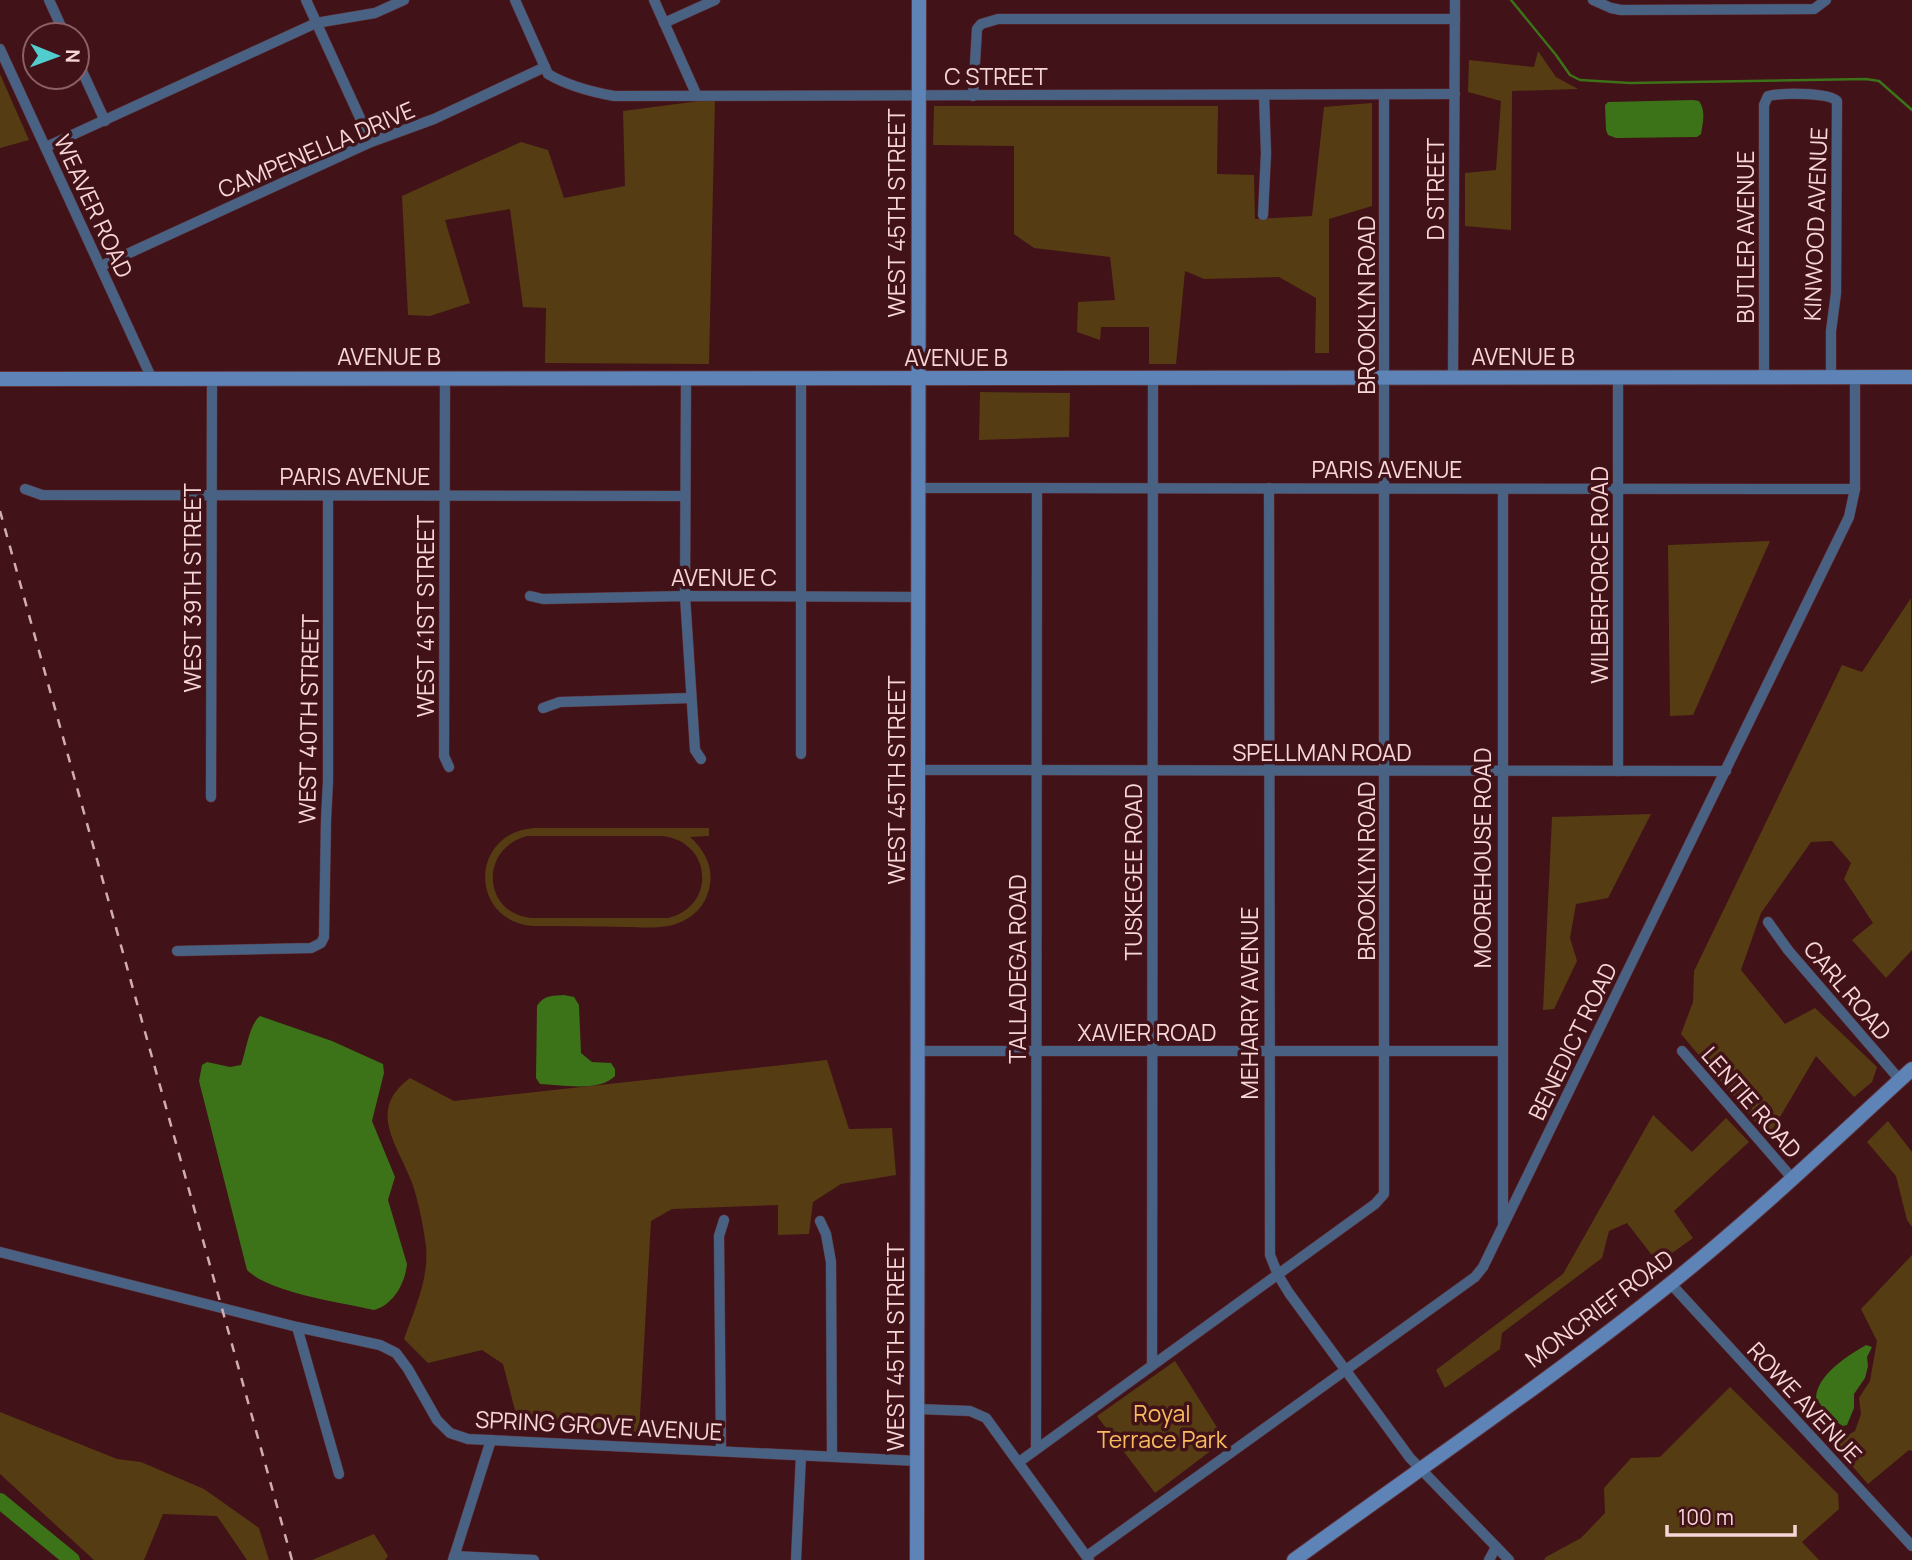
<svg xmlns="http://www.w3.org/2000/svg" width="1912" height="1560" font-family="Manrope,sans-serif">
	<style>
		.green { fill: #563c12; fill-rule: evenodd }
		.water { fill: #3c7218 }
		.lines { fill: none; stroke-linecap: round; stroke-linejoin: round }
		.stream { stroke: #3c7218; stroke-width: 2.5 }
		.river { stroke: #3c7218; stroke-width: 16 }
		.street-casing { stroke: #5e3137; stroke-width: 11 }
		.secondary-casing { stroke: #5e3137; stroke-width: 16 }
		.street { stroke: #496182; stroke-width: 10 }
		.secondary { stroke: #5d83b7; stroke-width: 14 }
		.rail { stroke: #d1adaf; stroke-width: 2.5; stroke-dasharray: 9 9; stroke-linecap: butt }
		.labels { text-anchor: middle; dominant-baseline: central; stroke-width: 7; stroke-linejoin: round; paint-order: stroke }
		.street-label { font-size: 23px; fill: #f7d6d7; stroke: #411218 }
		.park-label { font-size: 23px; fill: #f8bc5f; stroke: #411218 }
	</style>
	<rect width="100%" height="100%" fill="#411218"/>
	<g class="green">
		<polygon points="1538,51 1556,77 1578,89 1512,91 1511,230 1465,226 1465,173 1496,170 1501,101 1468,92 1469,60 1534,67"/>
		<polygon points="0,74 29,140 0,148"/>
		<polygon points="715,99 709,364 545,363 546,308 523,307 510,209 445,220 470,303 430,316 408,315 402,196 521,142 548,150 564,198 625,186 623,111"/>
		<polygon points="1372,103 1372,206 1329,219 1329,353 1315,353 1316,298 1279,277 1204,279 1185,271 1176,364 1149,364 1149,327 1101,327 1100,340 1077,332 1078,302 1115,300 1110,257 1034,248 1014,234 1014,146 933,145 934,106 1218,106 1217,174 1254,175 1255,219 1312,216 1324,107"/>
		<polygon points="980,392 1070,393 1069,437 979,440"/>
		<polygon points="1770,541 1693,715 1670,716 1668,545"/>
		<polygon points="1911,598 1912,950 1886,978 1852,940 1873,923 1844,879 1851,863 1832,841 1811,842 1761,913 1741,970 1785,1024 1815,1008 1877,1067 1872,1082 1854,1097 1816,1056 1768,1137 1681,1034 1693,1002 1694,971 1842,665 1862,672"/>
		<polygon points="1651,814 1608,898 1576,904 1570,938 1577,961 1554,1009 1543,1010 1552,817"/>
		<path d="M534 828H709V836L690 837C703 849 713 864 710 884 708 900 698 914 683 921 666 930 643 927 625 927 594 926 564 926 533 926 469 921 469 833 534 828ZM527 836H662C712 841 717 906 668 918H533C483 915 478 849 527 836Z"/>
		<path d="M827 1060 849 1129 892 1128 896 1175 841 1184 813 1202 809 1234 778 1235V1205L672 1209 651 1221 639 1432 518 1422 503 1364 482 1350 428 1363 404 1339C415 1308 429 1279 426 1246 424 1229 417 1193 410 1178 395 1141 368 1109 410 1078L454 1101Z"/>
		<polygon points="1653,1115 1692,1152 1726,1118 1749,1142 1674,1211 1693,1238 1658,1263 1627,1223 1609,1231 1602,1258 1502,1333 1500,1349 1445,1388 1436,1370 1563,1274"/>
		<polygon points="1888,1121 1912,1152 1912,1227 1907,1220 1896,1176 1867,1142"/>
		<polygon points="1912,1255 1912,1451 1909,1450 1868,1484 1833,1444 1855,1431 1861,1414 1859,1398 1870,1381 1877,1341 1861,1309"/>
		<polygon points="1175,1361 1225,1440 1155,1493 1097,1416"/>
		<polygon points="1730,1387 1838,1494 1839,1509 1802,1542 1819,1560 1544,1560 1546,1557 1581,1538 1605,1513 1604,1488 1631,1458 1660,1457"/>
		<polygon points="0,1412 117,1459 141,1462 204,1489 259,1528 269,1560 247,1560 217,1516 163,1514 144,1560 94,1560 0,1474"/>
		<polygon points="374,1534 388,1556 385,1560 312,1560"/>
	</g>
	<g class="water">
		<path d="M1693 100 1699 101C1706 111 1703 122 1701 134L1697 137 1616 138 1608 135 1606 130 1605 105 1608 102Z"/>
		<path d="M564 995 574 997 579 1005 581 1053 592 1062 611 1063 615 1069V1076C600 1092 561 1085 540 1084L536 1078 537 1006C544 995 552 996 564 995Z"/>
		<path d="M260 1016 332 1041 383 1064 384 1073 372 1121 395 1177 388 1200 407 1264C405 1284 393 1305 374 1310 340 1302 270 1293 247 1270L199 1081 202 1065 207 1062 230 1067 241 1065C246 1052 249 1024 260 1016Z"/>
		<path d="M1866 1345 1872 1347 1867 1357 1868 1366 1865 1378 1854 1394V1408L1847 1425 1843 1426 1830 1418 1816 1398C1817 1375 1847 1356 1866 1345Z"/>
	</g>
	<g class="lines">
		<polyline class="stream" points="1511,0 1556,55 1570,75 1580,80 1630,83 1866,79 1879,81 1912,110"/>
		<polyline class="river" points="0,1501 72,1560"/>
		<g class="street-casing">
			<g id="street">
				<polyline points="49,0 65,35"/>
				<polyline points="306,0 371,142"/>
				<path d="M515 0 548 74C568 86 592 92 614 96L1455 94"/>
				<polyline points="654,0 697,96"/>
				<polyline points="1593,0 1611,8 1621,10 1814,9 1826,0"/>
				<polyline points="664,23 715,0"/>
				<polyline points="0,49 152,379"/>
				<polyline points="77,60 105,121"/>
				<polyline points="973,96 977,29 981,24 998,19 1455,19"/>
				<polyline points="46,147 316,23 375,13 404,0"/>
				<polyline points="1263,215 1266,153 1264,95"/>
				<polyline points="101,266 371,142 434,119 545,67"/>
				<polyline points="1453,378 1455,0"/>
				<path d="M1764 378V105L1768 96C1781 93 1828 92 1837 101L1836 293 1831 331V378"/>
				<polyline points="445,379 444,756 449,767"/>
				<polyline points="686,379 685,596 695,750 701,759"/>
				<polyline points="919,488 1855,489"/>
				<polyline points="1269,488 1270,1255 1278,1275 1289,1293 1410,1458 1509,1560"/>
				<polyline points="25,489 42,495 685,496"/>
				<polyline points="1503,489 1503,1222"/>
				<polyline points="530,596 543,599 685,596 919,597"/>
				<polyline points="543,708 560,702 691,698"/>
				<polyline points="801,754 801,379"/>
				<polyline points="918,770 1726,771"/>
				<polyline points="1618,771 1618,378"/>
				<polyline points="211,797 212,379"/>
				<polyline points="1768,922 1788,950 1900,1080"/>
				<polyline points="177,951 311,948 321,943 324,937 326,820 328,781 328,496"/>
				<polyline points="918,1051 1501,1051"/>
				<polyline points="1682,1051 1792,1178"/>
				<polyline points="820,1221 826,1234 831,1262 832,1456"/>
				<polyline points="0,1252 297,1327 380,1345 396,1353 408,1369 437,1420 450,1433 468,1439 918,1461"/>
				<polyline points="1671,1284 1912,1546"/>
				<polyline points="297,1327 339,1474"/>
				<polyline points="1152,1365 1153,379"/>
				<polyline points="918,1409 970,1411 986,1418 1089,1560"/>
				<polyline points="1036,1449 1037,488"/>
				<polyline points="721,1450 719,1236 724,1220"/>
				<polyline points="1019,1462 1375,1204 1384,1194 1384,95"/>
				<polyline points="454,1556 534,1560"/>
				<polyline points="1087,1556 1475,1277 1483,1267 1849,517 1855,489 1855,378"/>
				<polyline points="453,1560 491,1440"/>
				<polyline points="796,1560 801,1455"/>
				<polyline points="1489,1560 1496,1547"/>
			</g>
		</g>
		<g class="secondary-casing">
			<g id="secondary">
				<polyline points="0,379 1912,377"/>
				<polyline points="917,1560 919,0"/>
				<path d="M1294 1560C1419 1469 1549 1381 1670 1284 1754 1217 1833 1141 1912 1069"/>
			</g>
		</g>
		<use href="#street" class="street"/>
		<use href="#secondary" class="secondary"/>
		<polyline class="rail" points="0,511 292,1560"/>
	</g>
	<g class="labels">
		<g class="street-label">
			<text x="996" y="76">C STREET</text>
			<text transform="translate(316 149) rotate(-23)">CAMPENELLA DRIVE</text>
			<text transform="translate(1435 189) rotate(-90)">D STREET</text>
			<text transform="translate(94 206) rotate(65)">WEAVER ROAD</text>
			<text transform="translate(896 213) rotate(-90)">WEST 45TH STREET</text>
			<text transform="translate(1815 224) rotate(-88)">KINWOOD AVENUE</text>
			<text transform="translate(1745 237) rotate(-90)">BUTLER AVENUE</text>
			<text transform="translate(1366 305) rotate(-90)">BROOKLYN ROAD</text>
			<text x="389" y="356">AVENUE B</text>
			<text x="1523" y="356">AVENUE B</text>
			<text x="956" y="357">AVENUE B</text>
			<text x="1387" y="469">PARIS AVENUE</text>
			<text x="355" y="476">PARIS AVENUE</text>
			<text transform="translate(1599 575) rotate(-90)">WILBERFORCE ROAD</text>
			<text x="724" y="577">AVENUE C</text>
			<text transform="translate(192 588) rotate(-90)">WEST 39TH STREET</text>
			<text transform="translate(425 616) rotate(-90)">WEST 41ST STREET</text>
			<text transform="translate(308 719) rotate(-89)">WEST 40TH STREET</text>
			<text x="1322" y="752">SPELLMAN ROAD</text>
			<text transform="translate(896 780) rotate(-90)">WEST 45TH STREET</text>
			<text transform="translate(1482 858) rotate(-90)">MOOREHOUSE ROAD</text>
			<text transform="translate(1366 871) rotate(-90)">BROOKLYN ROAD</text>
			<text transform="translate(1133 872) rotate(-90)">TUSKEGEE ROAD</text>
			<text transform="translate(1017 969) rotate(-90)">TALLADEGA ROAD</text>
			<text transform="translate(1848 990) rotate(50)">CARL ROAD</text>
			<text transform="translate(1249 1003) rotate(-90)">MEHARRY AVENUE</text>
			<text x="1147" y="1032">XAVIER ROAD</text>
			<text transform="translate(1572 1041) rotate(-64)">BENEDICT ROAD</text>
			<text transform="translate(1752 1102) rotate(49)">LENTIE ROAD</text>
			<text transform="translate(1599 1308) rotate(-37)">MONCRIEF ROAD</text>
			<text transform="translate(895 1347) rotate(-90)">WEST 45TH STREET</text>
			<text transform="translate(1805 1402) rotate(47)">ROWE AVENUE</text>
			<text transform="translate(599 1425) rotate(3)">SPRING GROVE AVENUE</text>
		</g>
		<g class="park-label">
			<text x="1162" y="1413">Royal<tspan x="1162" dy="26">Terrace Park</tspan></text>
		</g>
	</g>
	<g transform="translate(56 56) rotate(91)"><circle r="33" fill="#411218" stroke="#8a6064" stroke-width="2"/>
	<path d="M0-5L12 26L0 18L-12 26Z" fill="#52cdce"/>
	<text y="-10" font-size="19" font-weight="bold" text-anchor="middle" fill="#f7d6d7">N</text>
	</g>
	<path d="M1667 1525v10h128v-10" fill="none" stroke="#f7d6d7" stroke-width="3.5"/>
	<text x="1678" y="1525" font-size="21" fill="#f7d6d7" stroke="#411218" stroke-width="5" paint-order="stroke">100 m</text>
</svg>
